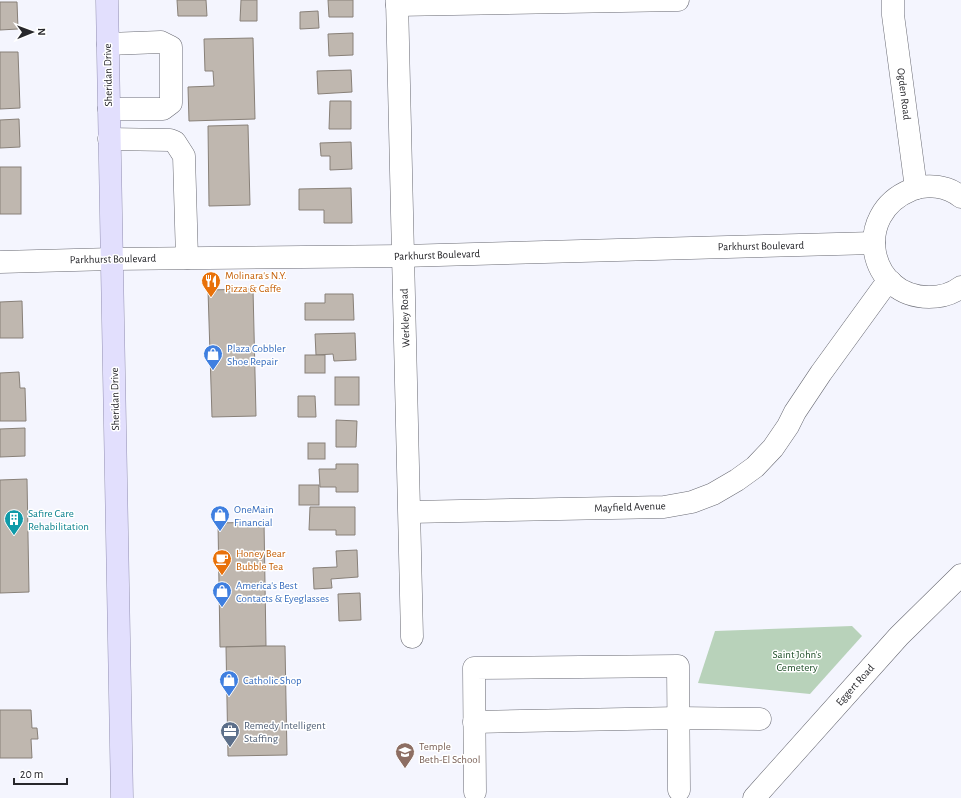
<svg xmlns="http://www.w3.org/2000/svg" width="961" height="798" font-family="'Alegreya Sans',sans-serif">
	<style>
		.green { fill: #b8d2ba }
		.building { fill: #bfb7af; stroke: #888078 }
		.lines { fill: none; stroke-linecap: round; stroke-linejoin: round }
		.minor-casing { stroke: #696a73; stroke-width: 23 }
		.major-casing { stroke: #9491b3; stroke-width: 23 }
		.minor { stroke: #fff; stroke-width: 22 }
		.major { stroke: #e2dffd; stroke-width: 22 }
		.labels { text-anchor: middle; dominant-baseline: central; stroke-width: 3; stroke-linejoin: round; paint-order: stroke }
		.street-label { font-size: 11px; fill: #27272b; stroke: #fff }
		.food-label { font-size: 11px; fill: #c56008; stroke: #fff; text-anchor: start }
		.shop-label { font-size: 11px; fill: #366cbe; stroke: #fff; text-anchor: start }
		.culture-label { font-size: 11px; fill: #0d838f; stroke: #fff; text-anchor: start }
		.park-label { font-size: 11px; fill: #1d4d26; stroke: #fff }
		.service-label { font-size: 11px; fill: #4e5e75; stroke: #fff; text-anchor: start }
		.education-label { font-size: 11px; fill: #785e54; stroke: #fff; text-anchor: start }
	</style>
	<rect width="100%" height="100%" fill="#f4f5fe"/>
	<polygon class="green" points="852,626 862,636 810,694 698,683 715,631"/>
	<g class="building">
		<polygon points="177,0 206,0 207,16 178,16"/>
		<polygon points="241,0 257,0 257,21 240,21"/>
		<polygon points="328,0 353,0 353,17 329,17"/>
		<polygon points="0,2 17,2 18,29 0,30"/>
		<polygon points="318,11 319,28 300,29 300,12"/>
		<polygon points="353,33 353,55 329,56 328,34"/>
		<polygon points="253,38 255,119 189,121 188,87 214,86 213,71 205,71 204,39"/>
		<polygon points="0,52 18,52 20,108 0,109"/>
		<polygon points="351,70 352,92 318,94 317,71"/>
		<polygon points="330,101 351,101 351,129 329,129"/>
		<polygon points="19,119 20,147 0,148 0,120"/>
		<polygon points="248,125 250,205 209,206 208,126"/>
		<polygon points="351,142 352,169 330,170 330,156 321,156 320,143"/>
		<rect x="0" y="167" width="21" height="47"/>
		<polygon points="351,188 352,223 324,223 324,210 299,210 299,189"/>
		<polygon points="253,289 256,416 212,417 208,290"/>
		<polygon points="325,294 353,294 354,320 305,320 305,303 325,303"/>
		<polygon points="22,301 23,338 0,338 0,302"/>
		<polygon points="355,333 356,360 334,361 333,354 316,355 315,334"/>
		<rect x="305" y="355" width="20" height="18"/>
		<polygon points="19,372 20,388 25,388 26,421 0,421 0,373"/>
		<rect x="335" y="377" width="24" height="28"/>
		<polygon points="298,396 315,396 316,417 298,417"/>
		<polygon points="336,420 357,421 356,447 336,447"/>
		<polygon points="25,428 25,456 0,457 0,429"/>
		<rect x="308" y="443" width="17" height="16"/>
		<polygon points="336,464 358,464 358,492 336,492 336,487 320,487 319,469 336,469"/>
		<polygon points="27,479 29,592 0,593 0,480"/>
		<rect x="299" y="485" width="20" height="20"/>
		<polygon points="310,507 355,507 355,535 336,535 336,530 309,530"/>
		<polygon points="264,522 266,646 220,647 218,523"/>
		<polygon points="357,550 358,577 331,579 332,588 314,589 313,568 337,567 336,551"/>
		<polygon points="360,593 361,620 339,621 338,594"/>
		<polygon points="266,646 285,646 287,755 228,756 226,647"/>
		<polygon points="0,710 31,710 32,728 37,728 38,739 31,739 32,758 0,758"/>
	</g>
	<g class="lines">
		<g class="minor-casing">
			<g id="minor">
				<polyline points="397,0 412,637"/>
				<polyline points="893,0 893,15 916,188"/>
				<polyline points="397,5 678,0"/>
				<polyline points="108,44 161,42 171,47 171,103 163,109 109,109"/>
				<polyline points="109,139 170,140 175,142 184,156 187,258"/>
				<path d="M961 197C948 186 927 183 911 190 852 214 868 297 929 297 940 297 952 294 961 287"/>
				<polyline points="0,262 112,259 403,256 874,243"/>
				<polyline points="410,512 664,507 692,502 713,494 737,480 755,467 773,448 788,426 795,412 821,373 882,289 891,282"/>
				<polyline points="474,722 678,718 760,719"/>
				<polyline points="475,792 474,668 678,666 679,790"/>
				<polyline points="754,798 899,636 961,575"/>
			</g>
		</g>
		<g class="major-casing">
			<polyline id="major" points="107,0 122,798"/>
		</g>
		<use href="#minor" class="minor"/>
		<use href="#major" class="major"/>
	</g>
	<defs>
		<g id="restaurant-pin" transform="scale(1)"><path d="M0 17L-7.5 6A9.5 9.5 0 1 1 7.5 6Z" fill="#e8710a" stroke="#fff"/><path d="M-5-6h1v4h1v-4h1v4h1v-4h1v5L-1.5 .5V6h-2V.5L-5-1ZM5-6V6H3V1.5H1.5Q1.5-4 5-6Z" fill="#fff"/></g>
		<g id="shop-pin" transform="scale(1)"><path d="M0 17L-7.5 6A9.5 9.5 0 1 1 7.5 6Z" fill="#3f7fe0" stroke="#fff"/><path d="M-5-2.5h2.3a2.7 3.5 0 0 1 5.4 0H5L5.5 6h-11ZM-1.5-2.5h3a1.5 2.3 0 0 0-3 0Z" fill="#fff"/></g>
		<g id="building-pin" transform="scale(1)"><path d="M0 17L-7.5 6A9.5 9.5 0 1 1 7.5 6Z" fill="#0f9aa8" stroke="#fff"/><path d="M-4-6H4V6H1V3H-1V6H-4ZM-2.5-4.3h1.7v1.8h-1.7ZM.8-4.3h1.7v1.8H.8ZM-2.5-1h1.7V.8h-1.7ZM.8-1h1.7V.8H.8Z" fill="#fff"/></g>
		<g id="cafe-pin" transform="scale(1)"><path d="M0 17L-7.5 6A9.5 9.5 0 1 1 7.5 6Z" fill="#e8710a" stroke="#fff"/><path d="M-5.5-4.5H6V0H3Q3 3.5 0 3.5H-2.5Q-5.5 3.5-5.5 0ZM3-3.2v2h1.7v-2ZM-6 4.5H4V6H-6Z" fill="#fff"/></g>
		<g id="office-pin" transform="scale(1)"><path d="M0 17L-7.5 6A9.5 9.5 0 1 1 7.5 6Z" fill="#5c6f8a" stroke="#fff"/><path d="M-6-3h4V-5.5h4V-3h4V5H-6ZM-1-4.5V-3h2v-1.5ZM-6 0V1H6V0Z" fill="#fff"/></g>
		<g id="school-pin" transform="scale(1)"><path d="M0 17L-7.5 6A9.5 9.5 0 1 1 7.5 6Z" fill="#8d6e63" stroke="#fff"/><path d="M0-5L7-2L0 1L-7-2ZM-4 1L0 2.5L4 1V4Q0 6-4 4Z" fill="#fff"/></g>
	</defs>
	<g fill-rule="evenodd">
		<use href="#restaurant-pin" x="211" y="281"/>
		<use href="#shop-pin" x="213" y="354"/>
		<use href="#shop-pin" x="220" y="515"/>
		<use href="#building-pin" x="14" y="519"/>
		<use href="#cafe-pin" x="222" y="559"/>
		<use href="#shop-pin" x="222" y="591"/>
		<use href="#shop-pin" x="229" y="680"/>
		<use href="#office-pin" x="230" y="731"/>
		<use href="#school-pin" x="405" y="752"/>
	</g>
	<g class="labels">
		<g class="street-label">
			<text transform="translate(108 75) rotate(-91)">Sheridan Drive</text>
			<text transform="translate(904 94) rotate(83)">Ogden Road</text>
			<text transform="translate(761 246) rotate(-1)">Parkhurst Boulevard</text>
			<text transform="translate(437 255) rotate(-2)">Parkhurst Boulevard</text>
			<text transform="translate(113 259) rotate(-1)">Parkhurst Boulevard</text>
			<text transform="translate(405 318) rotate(-92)">Werkley Road</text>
			<text transform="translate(115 399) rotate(-91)">Sheridan Drive</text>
			<text transform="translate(630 507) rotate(-2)">Mayfield Avenue</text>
			<text transform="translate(855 685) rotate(-48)">Eggert Road</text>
		</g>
		<g class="food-label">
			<text x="225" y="275">Molinara's N.Y.<tspan x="225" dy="13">Pizza &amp; Caffe</tspan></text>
			<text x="236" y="553">Honey Bear<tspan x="236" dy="13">Bubble Tea</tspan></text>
		</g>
		<g class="shop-label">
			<text x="227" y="348">Plaza Cobbler<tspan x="227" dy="13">Shoe Repair</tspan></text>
			<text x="234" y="509">OneMain<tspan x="234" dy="13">Financial</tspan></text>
			<text x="236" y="585">America's Best<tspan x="236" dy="13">Contacts &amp; Eyeglasses</tspan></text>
			<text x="243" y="680">Catholic Shop</text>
		</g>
		<g class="culture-label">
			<text x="28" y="513">Safire Care<tspan x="28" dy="13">Rehabilitation</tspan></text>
		</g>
		<g class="park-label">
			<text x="797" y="654">Saint John's<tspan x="797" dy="13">Cemetery</tspan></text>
		</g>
		<g class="service-label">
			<text x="244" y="725">Remedy Intelligent<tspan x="244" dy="13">Staffing</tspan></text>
		</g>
		<g class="education-label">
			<text x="419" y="746">Temple<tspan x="419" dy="13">Beth-El School</tspan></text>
		</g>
	</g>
	<g transform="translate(32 32) rotate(89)" stroke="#ffffff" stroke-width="3" paint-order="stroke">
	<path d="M0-3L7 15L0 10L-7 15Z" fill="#27272b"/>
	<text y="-6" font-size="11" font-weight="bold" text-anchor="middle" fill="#27272b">N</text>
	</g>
	<path d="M14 778v6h53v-6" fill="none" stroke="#27272b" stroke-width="2"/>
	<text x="20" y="778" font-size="12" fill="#27272b" stroke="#ffffff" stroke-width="3" paint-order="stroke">20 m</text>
</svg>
